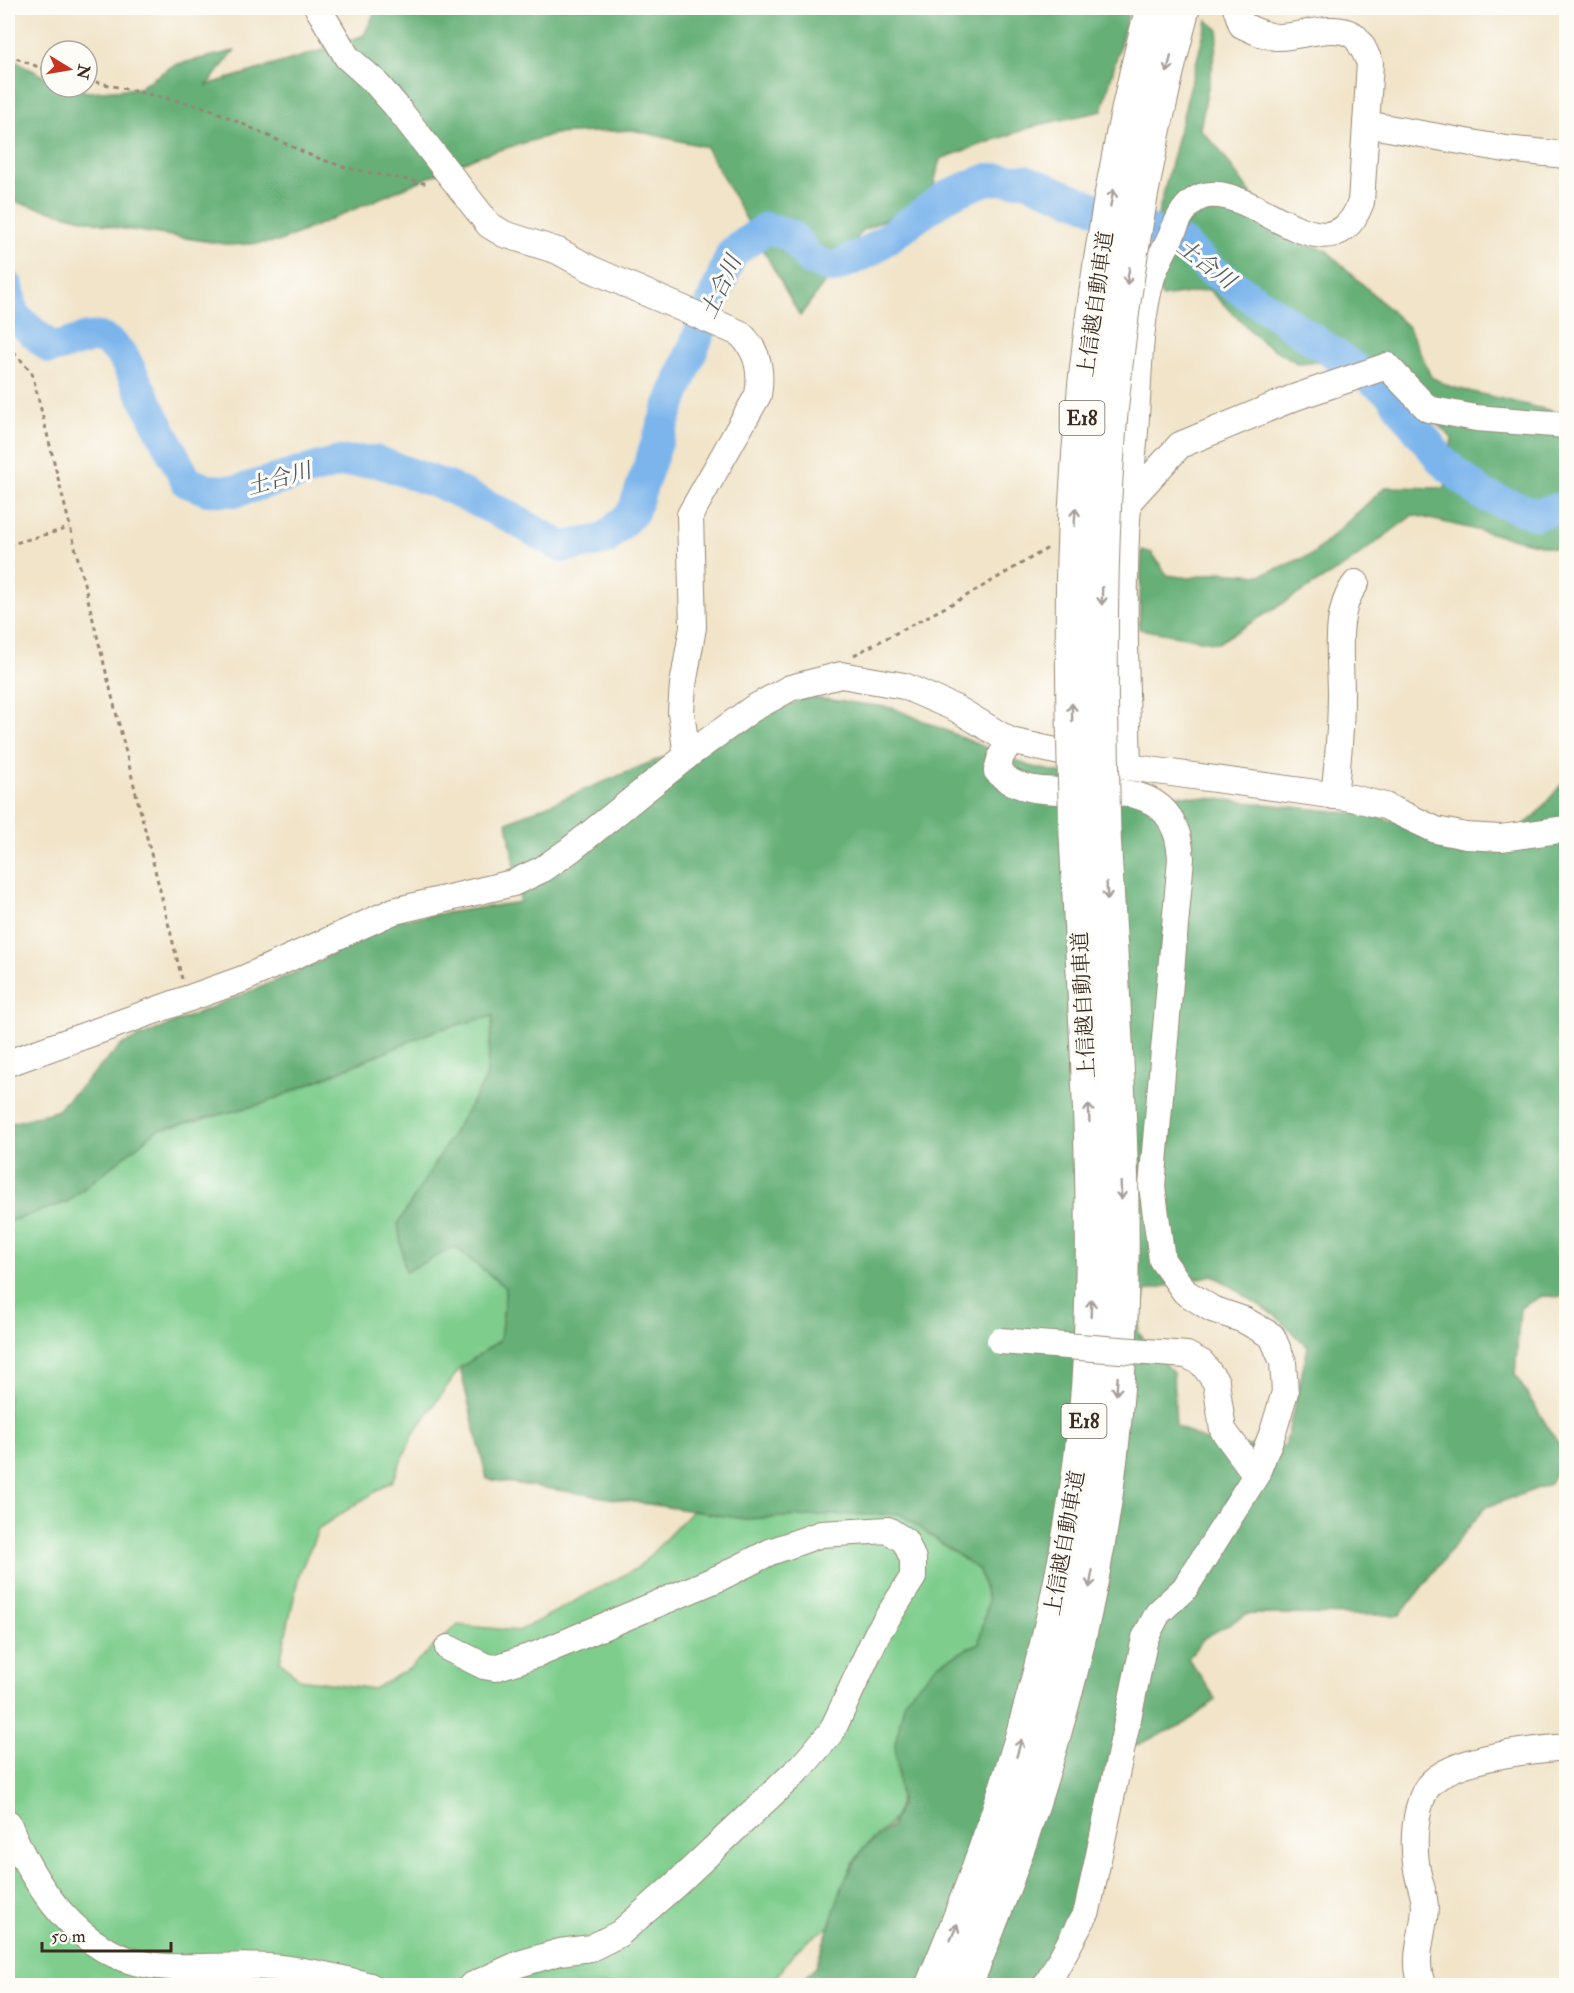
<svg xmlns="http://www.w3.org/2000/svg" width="1574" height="1993" font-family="'IM FELL Double Pica','Noto Serif JP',serif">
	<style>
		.green { fill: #7ecd8d; stroke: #5c7c56; stroke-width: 1.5 }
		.forest { fill: #66b078; stroke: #506d4b; stroke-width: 1.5; fill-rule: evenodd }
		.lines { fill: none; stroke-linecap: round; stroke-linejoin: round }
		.river { stroke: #7bb5ec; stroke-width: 32 }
		.minor-casing { stroke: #968774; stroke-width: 28 }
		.highway-casing { stroke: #968774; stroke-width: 35 }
		.path { stroke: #968774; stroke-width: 3; stroke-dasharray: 4.5 4.5; stroke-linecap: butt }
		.minor { stroke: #fff; stroke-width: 26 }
		.highway { stroke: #fff; stroke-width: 33 }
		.minor-bridge-casing { stroke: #968774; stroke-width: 28; stroke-linecap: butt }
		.highway-bridge-casing { stroke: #968774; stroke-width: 35; stroke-linecap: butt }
		.minor-bridge { stroke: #fff; stroke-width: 26 }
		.highway-bridge { stroke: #fff; stroke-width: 33 }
		.oneway { stroke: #a79f9a }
		.labels { text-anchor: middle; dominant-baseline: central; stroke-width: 6; stroke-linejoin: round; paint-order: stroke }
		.shield { fill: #fdfcf7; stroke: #75695f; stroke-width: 1.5 }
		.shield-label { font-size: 20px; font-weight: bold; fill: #3b2a1e }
		.street-label { font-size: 21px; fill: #3b2a1e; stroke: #fdfcf7 }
		.water-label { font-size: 22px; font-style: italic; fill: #515b66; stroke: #fdfcf7 }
	</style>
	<rect width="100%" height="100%" fill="#fdfcf7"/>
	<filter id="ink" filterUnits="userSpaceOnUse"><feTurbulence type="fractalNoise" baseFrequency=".0167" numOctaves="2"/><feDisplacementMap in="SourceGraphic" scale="12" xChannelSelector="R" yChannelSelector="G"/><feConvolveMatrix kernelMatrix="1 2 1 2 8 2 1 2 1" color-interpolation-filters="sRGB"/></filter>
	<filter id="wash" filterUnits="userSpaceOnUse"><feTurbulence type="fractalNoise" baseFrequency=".008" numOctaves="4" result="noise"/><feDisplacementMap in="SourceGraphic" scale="24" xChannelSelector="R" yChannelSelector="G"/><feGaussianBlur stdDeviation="1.35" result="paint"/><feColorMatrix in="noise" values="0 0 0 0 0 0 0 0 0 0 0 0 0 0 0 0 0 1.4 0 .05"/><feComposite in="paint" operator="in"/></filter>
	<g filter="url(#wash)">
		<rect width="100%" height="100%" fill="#f1e4c9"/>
		<path class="green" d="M494 1015 486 1079 447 1144 455 1247 506 1288 500 1340 460 1368 414 1433 392 1481 319 1528 299 1574 280 1661 299 1679 374 1689 409 1669 457 1625 519 1631 639 1567 692 1511 745 1519 821 1515 900 1514 979 1570 988 1601 979 1643 938 1664 900 1785C901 1829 886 1822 863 1849 845 1871 838 1900 830 1926 800 1943 789 1955 773 1985H8V1222L67 1202 157 1130 262 1104 437 1030Z"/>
		<g class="forest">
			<polygon points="377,8 1130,8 1102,111 1038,125 940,159 931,197 863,230 800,316 706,147 633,130 555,134 478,156 278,242 232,245 118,228 8,200 8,57 51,80 51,87 71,87 88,92 139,88 174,65 234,51 207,85 333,47 364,35"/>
			<polygon points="1207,20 1219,30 1200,129 1218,148 1280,235 1326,250 1409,328 1431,377 1451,387 1566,414 1566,551 1413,515 1346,565 1218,643 1139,629 1142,550 1152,553 1167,575 1190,578 1220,572 1261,575 1313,554 1385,487 1445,488 1452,438 1370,360 1297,363 1262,342 1209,290 1162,297 1147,259"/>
			<path d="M808 697 893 708 1029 766 1148 792 1370 815 1494 848 1535 816 1566 779V1297L1542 1296 1520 1308 1515 1375 1565 1454 1550 1484 1484 1508 1400 1615 1247 1614 1204 1638 1188 1658 1216 1699 1186 1723 1110 1757 1084 1872 1066 1928 1043 1985H797L816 1966 844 1881 863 1849 891 1826 901 1804 895 1744 905 1699 938 1664 979 1643 988 1601 979 1570 900 1514 821 1515 745 1519 487 1479 460 1368 500 1340 506 1288 455 1247 405 1272 398 1224 486 1079 493 1016 437 1030 262 1104 157 1130 67 1202 8 1222V1124L56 1111 123 1044 311 966 391 921 520 902 507 822ZM1213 1275 1276 1316 1308 1347 1285 1446H1217L1176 1426 1173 1373 1138 1332 1145 1291Z"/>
		</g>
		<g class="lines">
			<path class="river" d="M8 287 13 315 51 348C88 342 97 323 124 358L187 482 208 490 237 491 338 462 375 461 446 486 510 517 562 547 604 540 633 512 669 407 732 253 766 228 792 236 810 260 833 268 868 252 948 195 988 179 1025 180 1180 242 1210 269 1388 391 1442 461 1483 495 1535 514 1566 507"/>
		</g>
	</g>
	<g filter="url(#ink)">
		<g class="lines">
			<g class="minor-casing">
				<g id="minor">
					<path d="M318 8 347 57 374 81 396 106 489 225 504 234 558 251 591 269 739 333C758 349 762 371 758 395L690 515 693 627 683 685 681 712 687 756"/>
					<polyline points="1366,124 1505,149 1566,155"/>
					<polyline points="1129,501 1180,445 1293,398 1387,366 1428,409 1476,418 1566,425"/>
					<path d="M1010 741 1001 756 997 771C1043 822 1174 745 1181 858L1152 1186 1162 1260 1185 1292 1212 1309 1244 1320 1272 1336 1283 1362 1285 1392 1273 1432 1256 1475 1185 1588 1158 1613 1145 1638 1087 1911 1046 1986"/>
					<path d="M1128 767C1126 690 1123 612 1126 535 1128 500 1132 465 1135 431 1139 380 1138 326 1152 277 1156 263 1165 249 1171 236 1177 223 1181 211 1192 202 1240 164 1328 292 1361 202L1370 63C1366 55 1361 41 1353 35 1332 22 1300 38 1277 37 1264 36 1253 30 1242 25L1236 8"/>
					<path d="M1334 796C1338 762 1341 728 1341 694 1341 659 1333 612 1356 583"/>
					<polyline points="8,1063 243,979 394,911 513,883 543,869 570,850 687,756 752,709 790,688 841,675 904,686 957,709 1010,741 1128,767 1352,798 1385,806 1436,830 1466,836 1501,838 1566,829"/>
					<polyline points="1160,1353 1187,1355 1202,1363 1216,1382 1223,1430 1256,1475"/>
					<polyline points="448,1648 484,1666 495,1668 538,1654 719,1578 770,1552 821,1534 888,1530 905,1541 913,1559 913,1577 877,1634 832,1731 803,1765 674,1886 619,1934 591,1948 560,1952 519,1964 471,1986"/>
					<path d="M8 1823C33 1885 78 1954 149 1965 187 1971 229 1964 267 1967 301 1969 337 1977 370 1986"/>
					<path d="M1423 1986C1411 1960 1424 1934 1425 1908 1425 1893 1417 1878 1416 1863 1413 1840 1415 1812 1425 1791 1443 1757 1532 1750 1566 1747"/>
				</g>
			</g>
			<g class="highway-casing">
				<g id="highway">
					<path d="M932 1986C1013 1793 1073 1592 1088 1382 1100 1200 1084 1016 1076 834"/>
					<path d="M965 1986C1046 1793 1104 1591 1118 1382 1130 1199 1114 1015 1104 833"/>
				</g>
			</g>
			<g class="path">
				<polyline points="8,55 51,72"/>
				<polyline points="87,80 208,108 312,156 347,168 429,184"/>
				<polyline points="8,345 32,373 182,979"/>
				<polyline points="8,545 69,528"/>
				<polyline points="854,655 961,599 1048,548"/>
			</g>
			<use href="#minor" class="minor"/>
			<use href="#highway" class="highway"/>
			<g class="minor-bridge-casing">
				<polyline id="minor-bridge" points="1000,1341 1160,1353"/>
			</g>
			<g class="highway-bridge-casing">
				<g id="highway-bridge">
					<path d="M1104 833C1101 715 1099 597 1106 478 1116 320 1143 161 1183 8"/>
					<path d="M1076 834C1073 741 1071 650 1073 558 1079 373 1106 186 1152 8"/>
				</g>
			</g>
			<use href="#minor-bridge" class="minor-bridge"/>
			<use href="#highway-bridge" class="highway-bridge"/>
		</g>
		<defs><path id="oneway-shaft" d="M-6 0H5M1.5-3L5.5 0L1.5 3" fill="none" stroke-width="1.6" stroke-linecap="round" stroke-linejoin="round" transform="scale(1.5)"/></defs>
		<g class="oneway">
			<use href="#oneway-shaft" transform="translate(1169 64) rotate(103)"/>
			<use href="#oneway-shaft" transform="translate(1112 198) rotate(-79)"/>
			<use href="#oneway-shaft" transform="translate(1128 276) rotate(99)"/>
			<use href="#oneway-shaft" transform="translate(1075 517) rotate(-87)"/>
			<use href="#oneway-shaft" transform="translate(1102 596) rotate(91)"/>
			<use href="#oneway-shaft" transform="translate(1072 712) rotate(-91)"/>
			<use href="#oneway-shaft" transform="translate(1107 891) rotate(87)"/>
			<use href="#oneway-shaft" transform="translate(1089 1113) rotate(-93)"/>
			<use href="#oneway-shaft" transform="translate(1121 1191) rotate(88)"/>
			<use href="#oneway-shaft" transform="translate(1091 1308) rotate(-88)"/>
			<use href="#oneway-shaft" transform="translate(1117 1386) rotate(94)"/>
			<use href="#oneway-shaft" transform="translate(1091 1579) rotate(100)"/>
			<use href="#oneway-shaft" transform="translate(1019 1748) rotate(-74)"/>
			<use href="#oneway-shaft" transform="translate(954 1932) rotate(-67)"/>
		</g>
	</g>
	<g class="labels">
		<g class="shield">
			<rect x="1059.5" y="401" width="45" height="34" rx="4.5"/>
			<rect x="1061.5" y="1404" width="45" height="34" rx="4.5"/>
		</g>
		<g class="shield-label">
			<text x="1082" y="418">E18</text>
			<text x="1084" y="1421">E18</text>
		</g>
		<g class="street-label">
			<text transform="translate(1096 304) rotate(-82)">上信越自動車道</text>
			<text transform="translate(1084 1005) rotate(-93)">上信越自動車道</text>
			<text transform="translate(1065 1543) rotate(-80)">上信越自動車道</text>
		</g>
		<g class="water-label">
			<text transform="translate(1206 264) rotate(37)">土合川</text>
			<text transform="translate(721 287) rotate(-65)">土合川</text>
			<text transform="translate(279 479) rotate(-16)">土合川</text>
		</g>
	</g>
	<rect width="1574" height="1993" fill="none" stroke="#fdfcf7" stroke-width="30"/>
	<g transform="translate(69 69) rotate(101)"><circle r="28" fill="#fdfcf7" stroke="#afa8a0" stroke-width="1.5"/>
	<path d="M0-4.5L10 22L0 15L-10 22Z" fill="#c8321e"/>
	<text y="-9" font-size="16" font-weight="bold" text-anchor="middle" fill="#3b2a1e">N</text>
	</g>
	<path d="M42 1942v9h129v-9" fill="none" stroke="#3b2a1e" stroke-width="3"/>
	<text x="51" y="1942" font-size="18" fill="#3b2a1e" stroke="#fdfcf7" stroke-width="4.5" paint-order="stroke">50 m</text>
</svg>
